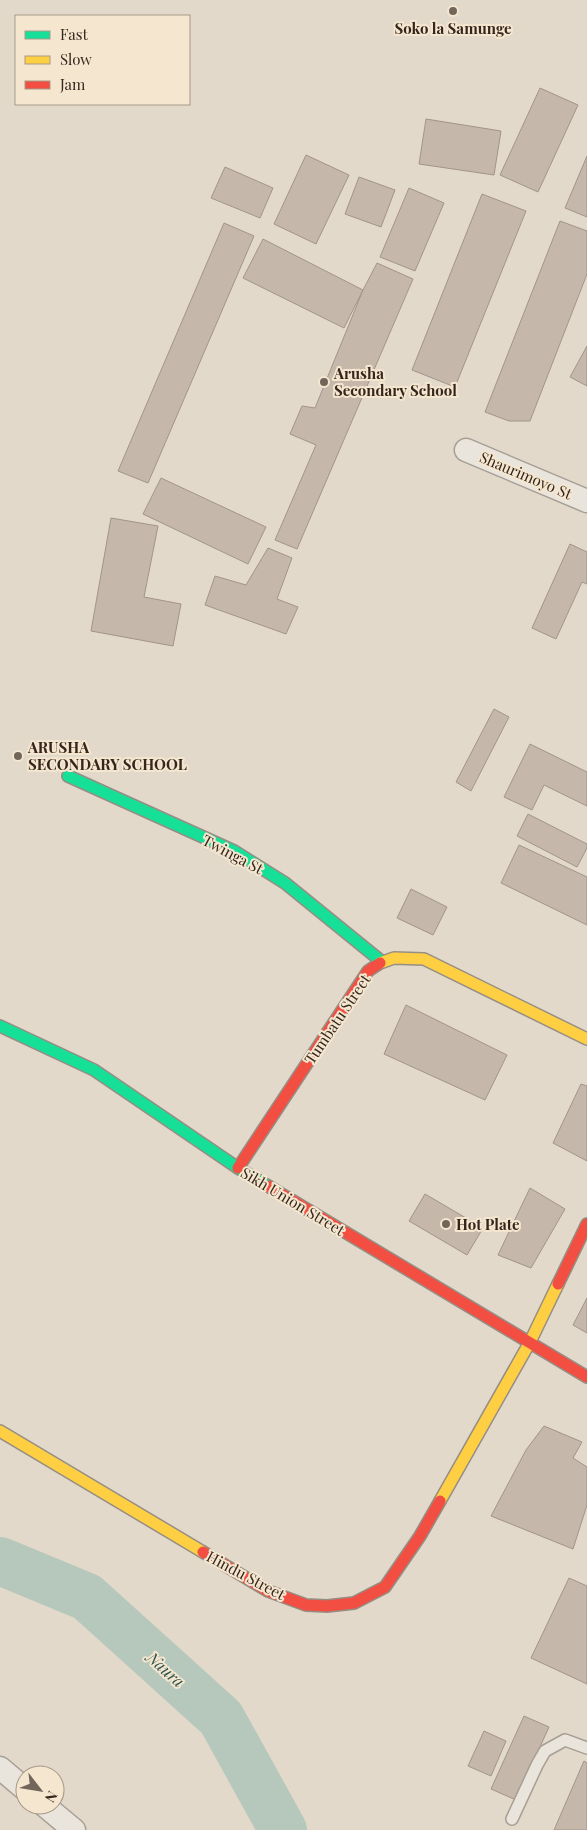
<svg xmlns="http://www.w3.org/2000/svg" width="587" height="1830" font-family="'Playfair Display',serif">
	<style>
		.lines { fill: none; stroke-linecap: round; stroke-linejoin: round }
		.river { stroke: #b6c7bb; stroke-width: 48 }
		.building { fill: #c6b7ab; stroke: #a2948a }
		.lane-casing { stroke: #a79e94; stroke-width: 14 }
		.street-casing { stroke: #a79e94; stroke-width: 25 }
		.fast-casing { stroke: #968e84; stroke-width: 14 }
		.slow-casing { stroke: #968e84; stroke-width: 14 }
		.jam-casing { stroke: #968e84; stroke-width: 14 }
		.lane { stroke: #eae5dc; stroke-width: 11 }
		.street { stroke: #eae5dc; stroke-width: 22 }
		.fast { stroke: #16e098; stroke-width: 11 }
		.slow { stroke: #ffcf43; stroke-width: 11 }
		.jam { stroke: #f24e42; stroke-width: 11 }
		.poi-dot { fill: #72655a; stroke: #f4e6cf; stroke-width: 2 }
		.labels { text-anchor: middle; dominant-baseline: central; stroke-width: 4; stroke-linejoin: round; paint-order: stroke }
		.poi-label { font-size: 15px; font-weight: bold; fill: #35261d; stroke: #f4e6cf; text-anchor: start }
		.street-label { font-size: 15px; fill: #35261d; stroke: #f4e6cf }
		.water-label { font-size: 16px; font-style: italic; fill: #2c544e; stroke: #f4e6cf }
	</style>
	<rect width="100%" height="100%" fill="#e2d9ca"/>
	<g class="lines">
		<polyline class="river" points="0,1561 87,1597 221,1718 283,1830"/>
	</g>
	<g class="building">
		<polygon points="540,88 578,105 538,192 500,175"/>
		<polygon points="426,119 501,131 494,175 419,164"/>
		<polygon points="306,155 349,175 316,244 274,224"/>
		<polygon points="587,156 587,217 565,208"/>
		<polygon points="225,167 273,188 260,218 211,198"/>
		<polygon points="359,177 395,190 381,227 345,214"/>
		<polygon points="409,188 444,203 415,271 380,257"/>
		<polygon points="482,194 526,211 455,387 412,370"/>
		<polygon points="560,221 587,231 587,274 530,421 509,421 485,412"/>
		<polygon points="224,223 254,236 148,483 118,471"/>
		<polygon points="263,239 363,290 344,328 243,278"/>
		<polygon points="377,263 413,279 297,549 275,540 316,445 290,434 302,406 315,408 363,290"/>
		<polygon points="587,346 587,386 570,377"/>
		<polygon points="161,478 266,527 248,564 143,514"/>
		<polygon points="111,518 158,526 144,597 181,604 173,646 91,631"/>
		<polygon points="570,544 587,552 587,584 582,582 556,639 532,628"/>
		<polygon points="268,548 292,558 277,599 298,607 286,634 205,605 215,576 246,585"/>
		<polygon points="494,709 509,717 471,791 456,782"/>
		<polygon points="530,744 587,772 587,806 544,785 532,810 504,797"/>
		<polygon points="528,814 587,844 587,848 577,867 517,836"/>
		<polygon points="519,845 587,877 587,925 501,883"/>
		<polygon points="411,889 447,907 433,935 397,918"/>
		<polygon points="406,1005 507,1055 485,1100 384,1054"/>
		<polygon points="581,1084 587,1086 587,1161 553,1143"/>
		<polygon points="530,1188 565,1209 531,1268 498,1255"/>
		<polygon points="425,1194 483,1228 467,1255 409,1221"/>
		<polygon points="587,1298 587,1333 573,1325"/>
		<polygon points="544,1426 582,1442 573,1458 587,1467 587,1505 573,1549 491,1516 526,1450"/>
		<polygon points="569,1578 587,1586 587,1684 531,1658"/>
		<polygon points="524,1716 549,1727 516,1800 491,1789"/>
		<polygon points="484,1731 506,1741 491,1776 468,1766"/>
		<polygon points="584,1761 587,1763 587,1830 554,1830"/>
	</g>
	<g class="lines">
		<g class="lane-casing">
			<polyline id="lane" points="512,1819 537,1765 545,1751 565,1740 587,1748"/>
		</g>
		<g class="street-casing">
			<g id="street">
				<polyline points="466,450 587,501"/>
				<polyline points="0,1768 25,1789"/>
				<polyline points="44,1805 74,1830"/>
			</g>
		</g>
		<g class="fast-casing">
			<g id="fast">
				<polyline points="68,776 234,851 285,883 381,961"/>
				<polyline points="0,1026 94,1070 238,1168 268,1186"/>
			</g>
		</g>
		<g class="slow-casing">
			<g id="slow">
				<polyline points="380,963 394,958 424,959 587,1039"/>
				<polyline points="0,1431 203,1552"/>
				<polyline points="440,1501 530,1342 558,1284"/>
			</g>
		</g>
		<g class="jam-casing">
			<g id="jam">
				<polyline points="238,1168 368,971 380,963"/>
				<polyline points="268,1186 587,1377"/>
				<polyline points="558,1284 587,1224"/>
				<polyline points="203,1552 268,1591 306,1605 327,1606 354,1603 385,1587 420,1536 440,1501"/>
			</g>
		</g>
		<use href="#lane" class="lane"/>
		<use href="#street" class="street"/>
		<use href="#fast" class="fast"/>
		<use href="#slow" class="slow"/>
		<use href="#jam" class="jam"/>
	</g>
	<g class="poi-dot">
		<circle cx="453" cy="11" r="5"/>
		<circle cx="324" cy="382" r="5"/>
		<circle cx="18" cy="756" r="5"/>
		<circle cx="446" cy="1224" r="5"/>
	</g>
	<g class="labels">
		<g class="poi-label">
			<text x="453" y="28" text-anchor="middle">Soko la Samunge</text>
			<text x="334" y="373">Arusha<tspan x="334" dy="17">Secondary School</tspan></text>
			<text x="28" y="747">ARUSHA<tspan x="28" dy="17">SECONDARY SCHOOL</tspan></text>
			<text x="456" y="1224">Hot Plate</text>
		</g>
		<g class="street-label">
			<text transform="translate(526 475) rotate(23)">Shaurimoyo St</text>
			<text transform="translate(233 854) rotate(28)">Twinga St</text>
			<text transform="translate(337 1019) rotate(-56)">Tumbatu Street</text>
			<text transform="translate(293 1201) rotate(31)">Sikh Union Street</text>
			<text transform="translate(246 1575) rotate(28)">Hindu Street</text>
		</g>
		<g class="water-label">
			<text transform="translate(166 1669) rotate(42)">Naura</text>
		</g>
	</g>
	<rect x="15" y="15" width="175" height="90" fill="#f4e6cf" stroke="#a89988"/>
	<rect x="25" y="31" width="25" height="8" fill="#16e098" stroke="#a89988"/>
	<text x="60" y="40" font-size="15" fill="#35261d">Fast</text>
	<rect x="25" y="56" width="25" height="8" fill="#ffcf43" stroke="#a89988"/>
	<text x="60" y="65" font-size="15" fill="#35261d">Slow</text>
	<rect x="25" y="81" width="25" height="8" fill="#f24e42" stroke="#a89988"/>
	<text x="60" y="90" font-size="15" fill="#35261d">Jam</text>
	<g transform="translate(40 1790) rotate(121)"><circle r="24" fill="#f4e6cf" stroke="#a89988"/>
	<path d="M0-4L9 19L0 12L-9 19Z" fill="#72655a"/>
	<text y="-8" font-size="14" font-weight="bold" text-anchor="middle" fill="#35261d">N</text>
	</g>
</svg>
